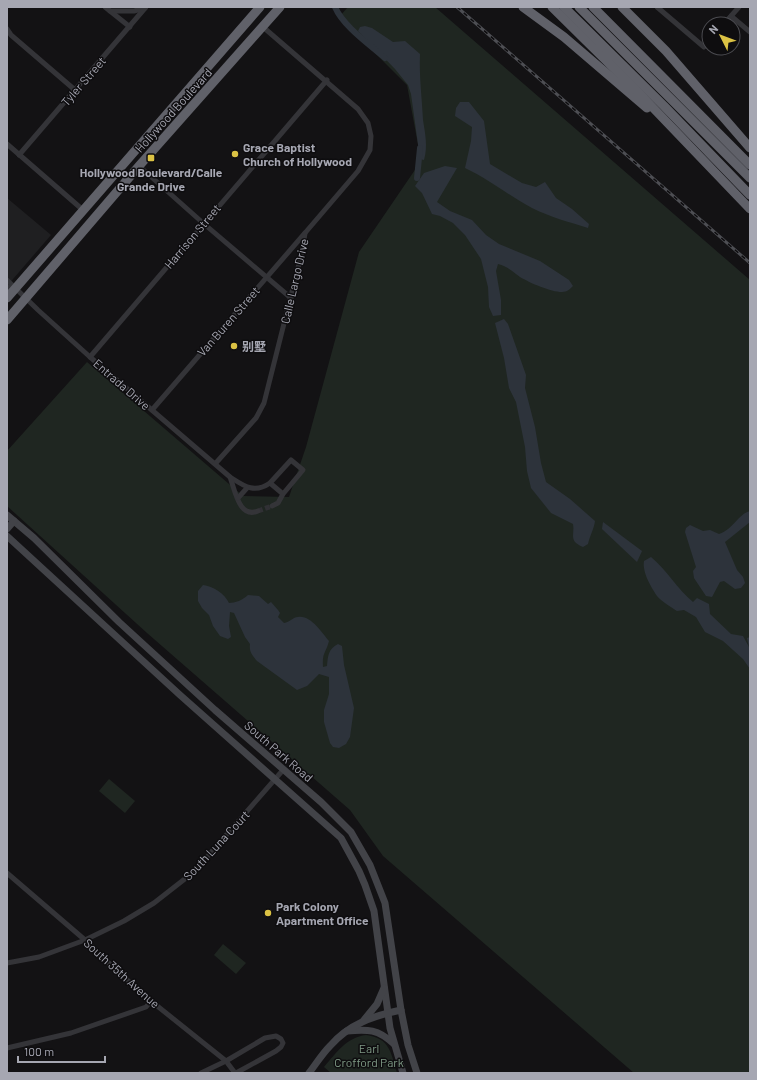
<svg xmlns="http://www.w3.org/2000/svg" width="757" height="1080" font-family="Barlow,'Noto Sans SC',sans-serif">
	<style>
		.built { fill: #1f1f21 }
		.green { fill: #1f2621 }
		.water { fill: #2d333b }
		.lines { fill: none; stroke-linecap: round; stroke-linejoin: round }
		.canal { stroke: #2d333b; stroke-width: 6 }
		.street-tunnel { stroke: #303034; stroke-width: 5; stroke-dasharray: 5 2.5; stroke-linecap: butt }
		.street { stroke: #343438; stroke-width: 5 }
		.secondary { stroke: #424348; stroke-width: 7 }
		.highway { stroke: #606169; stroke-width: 9 }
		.rail-casing { stroke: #4d4e53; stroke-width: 3 }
		.rail { stroke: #0e0d0f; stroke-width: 1.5; stroke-dasharray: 4.5; stroke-linecap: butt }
		.poi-dot { fill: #dbc244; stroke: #0e0d0f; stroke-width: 1.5 }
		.labels { text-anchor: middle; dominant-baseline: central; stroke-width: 3; stroke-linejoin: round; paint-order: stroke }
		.street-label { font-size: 12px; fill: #a6a7b2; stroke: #0e0d0f }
		.poi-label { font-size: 12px; font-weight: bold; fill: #a6a7b2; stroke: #0e0d0f; text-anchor: start }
		.park-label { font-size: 12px; fill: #7f9b86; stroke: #0e0d0f }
	</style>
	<rect width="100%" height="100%" fill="#131214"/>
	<polygon class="built" points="7,198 51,235 7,286"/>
	<g class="green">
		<polygon points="348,7 435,7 750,280 750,1073 634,1073 383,856 350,810 147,633 7,506 7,451 87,362 243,496 289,497 306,447 359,252 421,161 407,85 339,17"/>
		<polygon points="109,779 135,801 125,813 99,791"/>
		<polygon points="223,944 246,963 236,974 214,955"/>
		<path d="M366 1035C390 1038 391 1053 397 1073H331L324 1067C336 1053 347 1037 366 1035Z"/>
	</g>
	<g class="water">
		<path d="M365 26 372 28 393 42 405 41 420 54C419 76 422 98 423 120 425 133 428 146 424 160L420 159 411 94 408 85 395 69 358 31 360 27Z"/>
		<path d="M460 102H469L484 121 490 164 522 183 536 187 545 182 556 198 572 209 589 224 588 228C569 222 550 217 532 208 509 196 489 179 465 168L471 141 472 127 455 116 456 108Z"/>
		<path d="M445 166 457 168 437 202 450 211 472 220 486 235 499 244 540 261 569 280 573 286C570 289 567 292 562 292 551 292 530 283 520 277 513 272 507 266 498 264L496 271 501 300V315L493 316 489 307 488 287 481 259 465 235 453 223 440 216 432 214 422 193 415 186 424 173Z"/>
		<path d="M504 319 508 324 526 375 525 388 535 427 541 463 546 482 570 499 595 521C594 529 590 535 588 544L583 547C568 541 575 535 573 524L551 513 531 488 527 471 525 447 516 402 509 388 504 358 495 323Z"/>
		<path d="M750 511V522L725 542 737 570 743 577 745 583 741 588 735 589 724 581 720 582 712 597 706 596 694 578 693 571 696 567 685 532 686 528 690 525 703 531 710 530 719 534C734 529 738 514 750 511Z"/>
		<polygon points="603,522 642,551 637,562 602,529"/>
		<path d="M651 557C667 570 677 589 693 602L697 598 709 604 710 614 731 634 743 636 749 647 747 638 750 637V669L743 659 723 641 705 632 696 617 684 610 677 611C671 607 662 602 657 596 651 587 642 572 644 561Z"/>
		<path d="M203 585C213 586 225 594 229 603 235 603 243 600 248 595L259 596 268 604 271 602 278 610 280 613 278 617 284 623C290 622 293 617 298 617 311 615 322 633 329 641 326 653 322 652 323 667L327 666C328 656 328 649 338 644L342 646 344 665 354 708 350 737 346 744 339 748 333 747 330 743 324 722V710L329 694V677L319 674 307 686 297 690 257 661C252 655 249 652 250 644L245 637 234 613 230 612 229 626 231 637 228 639 220 636 213 626 209 615 202 608 198 601V591Z"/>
	</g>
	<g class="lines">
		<g class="canal">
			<path d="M335 7C343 26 369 44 385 58"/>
			<polyline points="417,178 420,148"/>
		</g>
		<polyline class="street-tunnel" points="258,511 272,506"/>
		<g class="street">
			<polyline points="105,7 130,27"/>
			<polyline points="657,7 704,47 709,41"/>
			<polyline points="110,11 134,11 145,8"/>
			<polyline points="731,16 750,32"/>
			<polyline points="724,24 739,7"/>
			<polyline points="7,29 11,35 75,90"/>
			<polyline points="7,144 83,210"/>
			<polyline points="19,155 146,7"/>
			<polyline points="139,166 203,223 291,298"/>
			<path d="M7 280 38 310 90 357 230 477C244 486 254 494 270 483"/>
			<polyline points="7,287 15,289"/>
			<polyline points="90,357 327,80"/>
			<polyline points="152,410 305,233"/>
			<polyline points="215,464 256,418 264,403 302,252 305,233 358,171 370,150 371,136 368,123 358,109 263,27"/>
			<path d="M230 477C235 490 239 519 258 511"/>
			<polyline points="238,498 247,488"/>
			<polyline points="272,506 278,503 283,494 303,470 291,460 270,483 283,494"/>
			<polyline points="7,873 85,940 115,969 151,1001 226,1061 235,1073"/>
			<polyline points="7,963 39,957 85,940 124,921 154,903 186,878 208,856 283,770"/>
			<polyline points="7,1048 71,1033 146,1007 151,1001"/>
			<polyline points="201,1073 226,1061 265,1038 276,1036 281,1039 283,1043 281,1047 276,1051 236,1073"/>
		</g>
		<g class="secondary">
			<polyline points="7,515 34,538 119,622 215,710 321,802 351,832 370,865 385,903 401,1010 408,1045 417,1073"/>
			<polyline points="7,529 14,521"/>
			<polyline points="7,536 180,695 341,838 359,871 365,885 374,911 390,1028 403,1073"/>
			<polyline points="364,1020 377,1004 384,988"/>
			<path d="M347 1031C368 1029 378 1029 394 1044"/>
			<path d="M309 1073C316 1064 322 1054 330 1046 349 1024 373 1016 401 1010"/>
		</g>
		<g class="highway">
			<polyline points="523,7 564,37 647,108"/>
			<polyline points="552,7 636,90 750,209"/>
			<polyline points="564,7 664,106 750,195"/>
			<polyline points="579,7 750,178"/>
			<polyline points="593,7 750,165"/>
			<polyline points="622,7 666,51 750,148"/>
			<polyline points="7,298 260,7"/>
			<polyline points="7,320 139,166 280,7"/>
		</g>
		<g class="rail-casing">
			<polyline id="rail" points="457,7 750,263"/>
		</g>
		<use href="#rail" class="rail"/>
	</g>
	<g class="poi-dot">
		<circle cx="235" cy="154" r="4"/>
		<rect x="147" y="154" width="8" height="8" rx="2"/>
		<circle cx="234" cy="346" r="4"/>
		<circle cx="268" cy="913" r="4"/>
	</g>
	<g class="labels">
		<g class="street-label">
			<text transform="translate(83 81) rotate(-49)">Tyler Street</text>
			<text transform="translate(173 110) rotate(-48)">Hollywood Boulevard</text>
			<text transform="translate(192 236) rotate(-50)">Harrison Street</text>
			<text transform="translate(294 281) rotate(-77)">Calle Largo Drive</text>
			<text transform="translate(228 321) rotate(-49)">Van Buren Street</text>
			<text transform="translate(122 384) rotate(41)">Entrada Drive</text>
			<text transform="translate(279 751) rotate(41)">South Park Road</text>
			<text transform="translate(216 845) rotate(-47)">South Luna Court</text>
			<text transform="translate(122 973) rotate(42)">South 35th Avenue</text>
		</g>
		<g class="poi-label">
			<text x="243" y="147">Grace Baptist<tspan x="243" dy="14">Church of Hollywood</tspan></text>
			<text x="151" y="172" text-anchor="middle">Hollywood Boulevard/Calle<tspan x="151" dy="14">Grande Drive</tspan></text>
			<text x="242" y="346">别墅</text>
			<text x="276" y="906">Park Colony<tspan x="276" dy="14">Apartment Office</tspan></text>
		</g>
		<g class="park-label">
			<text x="369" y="1048">Earl<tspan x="369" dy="14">Crofford Park</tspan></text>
		</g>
	</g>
	<rect width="757" height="1080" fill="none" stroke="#a6a7b2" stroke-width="16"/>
	<g transform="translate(721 36) rotate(312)"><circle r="19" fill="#0e0d0f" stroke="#4b4b50"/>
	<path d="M0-3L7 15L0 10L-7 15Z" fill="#dbc244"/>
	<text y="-6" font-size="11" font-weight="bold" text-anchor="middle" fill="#a6a7b2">N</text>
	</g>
	<path d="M18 1056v6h87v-6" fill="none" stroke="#a6a7b2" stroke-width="2"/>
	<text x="24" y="1056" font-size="12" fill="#a6a7b2" stroke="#0e0d0f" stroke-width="3" paint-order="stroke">100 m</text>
</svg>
